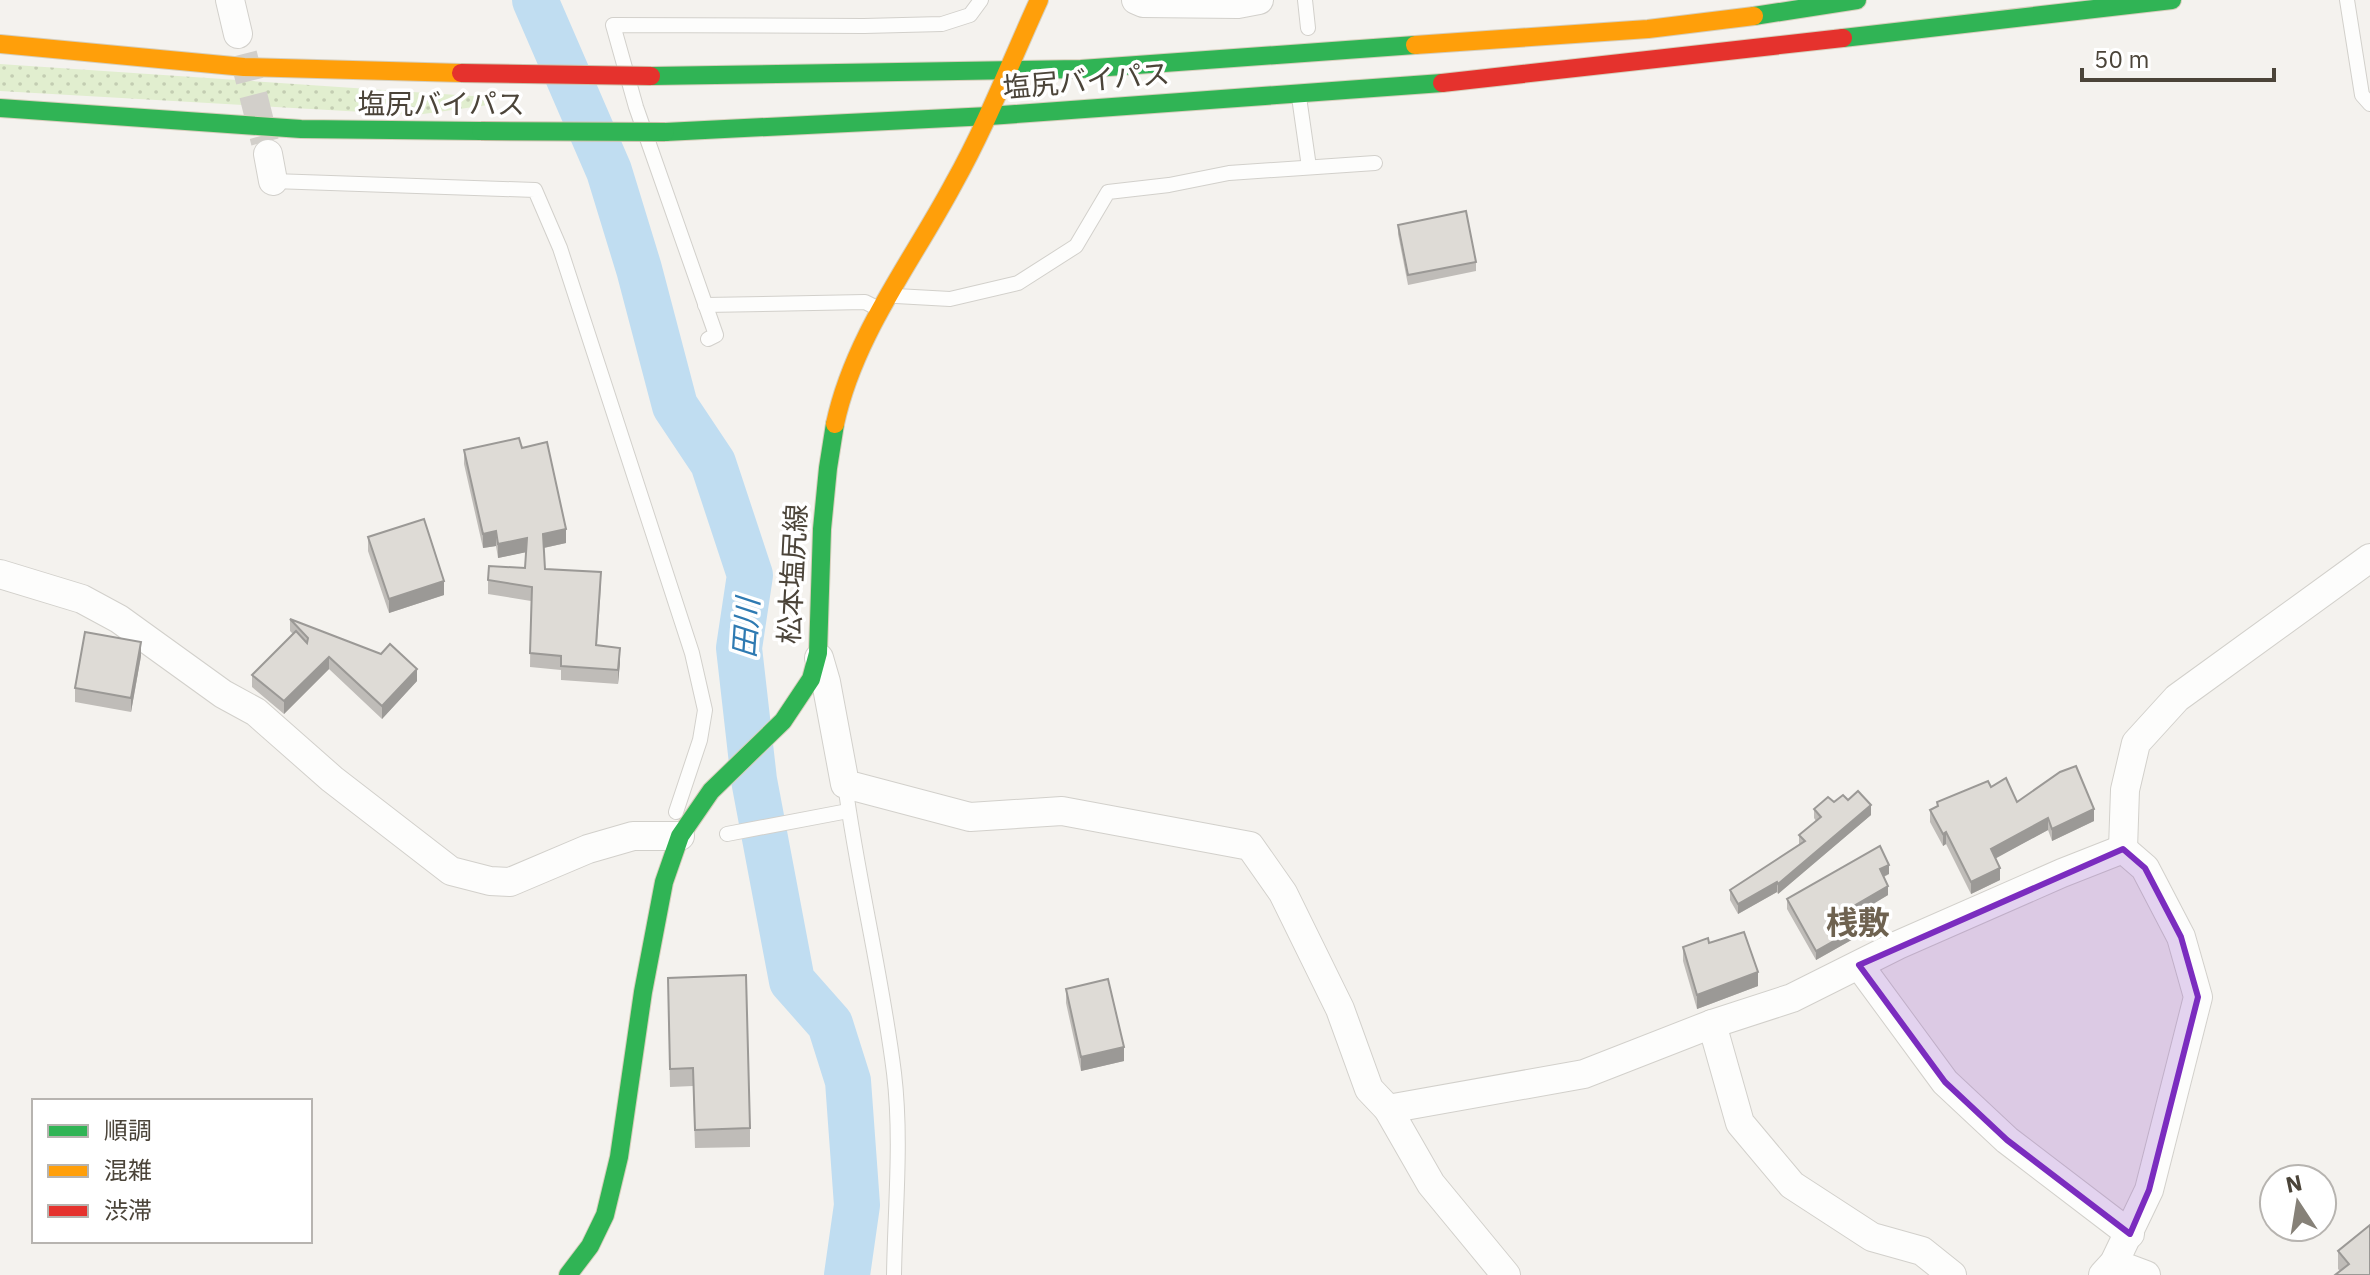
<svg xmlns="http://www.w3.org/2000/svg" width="2370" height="1275" font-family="'IBM Plex Sans','Noto Sans JP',sans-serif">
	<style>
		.grass { fill: url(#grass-dots) }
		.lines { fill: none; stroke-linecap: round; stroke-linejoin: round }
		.river { stroke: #c0ddf1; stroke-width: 46 }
		.street-tunnel { stroke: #d2cfca; stroke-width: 28; stroke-dasharray: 28 14; stroke-linecap: butt }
		.lane-casing { stroke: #d2d0cb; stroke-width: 16 }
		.street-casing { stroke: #d2d0cb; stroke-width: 30 }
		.fast-casing { stroke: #d6cebb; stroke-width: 20 }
		.slow-casing { stroke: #d6cebb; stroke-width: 20 }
		.jam-casing { stroke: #d6cebb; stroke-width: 20 }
		.lane { stroke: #fdfdfc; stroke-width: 14 }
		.street { stroke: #fdfdfc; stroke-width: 28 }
		.fast { stroke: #30b455; stroke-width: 18 }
		.slow { stroke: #ff9f0a; stroke-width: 18 }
		.jam { stroke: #e5322d; stroke-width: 18 }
		.fast-bridge-casing { stroke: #ccbfa9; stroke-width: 20; stroke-linecap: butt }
		.jam-bridge-casing { stroke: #ccbfa9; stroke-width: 20; stroke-linecap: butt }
		.fast-bridge { stroke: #30b455; stroke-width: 18 }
		.jam-bridge { stroke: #e5322d; stroke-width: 18 }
		.wall { fill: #bfbcb8 }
		.shaded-wall { fill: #9b9996 }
		.building { fill: #dedbd6; stroke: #9b9996; stroke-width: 2 }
		.marked { fill: #7b2cbf; fill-opacity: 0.2; stroke: #7b2cbf; stroke-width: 6; stroke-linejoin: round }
		.labels { text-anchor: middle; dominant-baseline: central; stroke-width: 7; stroke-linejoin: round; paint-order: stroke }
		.street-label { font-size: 28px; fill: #4b4439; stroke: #fff }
		.water-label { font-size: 30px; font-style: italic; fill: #2e7ab2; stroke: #fff }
		.quarter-label { font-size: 32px; font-weight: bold; fill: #6e6250; stroke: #fff }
	</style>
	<defs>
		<pattern id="grass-dots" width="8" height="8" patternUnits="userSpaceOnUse" patternTransform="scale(2)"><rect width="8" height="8" fill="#e1eecf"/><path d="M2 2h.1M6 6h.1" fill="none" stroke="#c3cdb2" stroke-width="1.8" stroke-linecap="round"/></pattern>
	</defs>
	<rect width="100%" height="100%" fill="#f4f2ee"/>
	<polygon class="grass" points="0,64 487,97 488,105 416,115 0,91"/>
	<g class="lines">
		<polyline class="river" points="535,0 609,171 639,269 675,406 713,463 750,575 739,648 754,780 792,981 830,1024 848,1081 857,1205 847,1275"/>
		<polyline class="street-tunnel" points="243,54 265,142"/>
		<g class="lane-casing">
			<g id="lane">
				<polyline points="1305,0 1308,28"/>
				<polyline points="2347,0 2362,95 2370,104"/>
				<polyline points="1299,97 1309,167"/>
				<polyline points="273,181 535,190 560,248 692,653 705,710 700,740 676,812"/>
				<polyline points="896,296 950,299 1018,283 1076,246 1108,192 1169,185 1229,173 1375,163"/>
				<polyline points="705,305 865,302 875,307"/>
				<polyline points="708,339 716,335 636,107 613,25 864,26 942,24 970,15 981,0"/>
				<path d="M845 784C858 881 882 976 894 1073 902 1139 895 1208 894 1275"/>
				<polyline points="727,834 848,811"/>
			</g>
		</g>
		<g class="street-casing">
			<g id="street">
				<polyline points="230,0 238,34"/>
				<polyline points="1136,0 1143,3 1238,4 1259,0"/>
				<polyline points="268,154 273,181"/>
				<polyline points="0,574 82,599 119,619 223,694 256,712 332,779 451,871 490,881 510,882 588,849 633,836 680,836"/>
				<polyline points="819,658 826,682 845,784 970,817 1062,811 1250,846 1283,893 1340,1009 1369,1089 1388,1109 1431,1184 1506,1275"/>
				<polyline points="2123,849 2125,790 2136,743 2177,698 2370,558"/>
				<polyline points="1859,965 1945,1082 2007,1140 2130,1234"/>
				<polyline points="1712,1024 1740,1123 1792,1185 1872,1237 1922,1251 1952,1275"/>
				<polyline points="1388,1109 1584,1074 1712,1024 1792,998 1898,945 2062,873 2123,849"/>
				<polyline points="2114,1263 2146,1275"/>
				<polyline points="2103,1275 2114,1263 2149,1190 2198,997 2181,937 2145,868 2123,849"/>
			</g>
		</g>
		<g class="fast-casing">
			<g id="fast">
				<polyline points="1754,16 1857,0"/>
				<polyline points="1843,38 2172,0"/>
				<polyline points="651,76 1081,69 1415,45"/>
				<polyline points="0,108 301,129 481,131"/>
				<polyline points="665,132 989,116 1442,83"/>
				<polyline points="568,1275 590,1246 605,1215 619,1157 643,992 664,882 680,836 711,791 783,721 811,679 818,653 822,529 828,468 835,424"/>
			</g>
		</g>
		<g class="slow-casing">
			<g id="slow">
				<polyline points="0,44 244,67 461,73"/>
				<polyline points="1415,45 1648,29 1754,16"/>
				<path d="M835 424C854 335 912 262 954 183 987 124 1011 61 1039 0"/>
			</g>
		</g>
		<g class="jam-casing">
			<polyline id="jam" points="1442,83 1843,38"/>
		</g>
		<use href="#lane" class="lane"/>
		<use href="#street" class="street"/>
		<use href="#fast" class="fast"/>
		<use href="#slow" class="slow"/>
		<use href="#jam" class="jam"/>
		<g class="fast-bridge-casing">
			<polyline id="fast-bridge" points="481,131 665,132"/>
		</g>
		<g class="jam-bridge-casing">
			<polyline id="jam-bridge" points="461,73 651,76"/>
		</g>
		<use href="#fast-bridge" class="fast-bridge"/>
		<use href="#jam-bridge" class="jam-bridge"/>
	</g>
	<g class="wall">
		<polygon points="1398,225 1476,262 1476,271 1408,285 1398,234"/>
		<polygon points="522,448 566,543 544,548 545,569 601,586 597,645 620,662 618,684 561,680 561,670 530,667 531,601 488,594 488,580 525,568 526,552 498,558 496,546 483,548 464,464 464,450"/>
		<polygon points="368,537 444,595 389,613 368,551"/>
		<polygon points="290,619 417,681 382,719 329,669 284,714 252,687 252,675 293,634 290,631"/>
		<polygon points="141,656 131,712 75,702 75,688"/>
		<polygon points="1991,787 2017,802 2094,821 2052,841 2048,830 1995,858 2000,880 1971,894 1946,844 1943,846 1930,822 1930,810 1937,806 1937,802"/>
		<polygon points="1848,800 1871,815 1778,894 1777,892 1738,914 1730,900 1730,890 1799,845 1799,835 1816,821 1814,818 1814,809 1834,802"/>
		<polygon points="1889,874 1884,877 1888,895 1849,918 1855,938 1816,960 1787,909 1787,899"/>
		<polygon points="1709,943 1758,986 1697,1009 1683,961 1683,947"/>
		<polygon points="1066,989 1124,1061 1081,1071 1066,1003"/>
		<polygon points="668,996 750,1128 750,1147 695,1148 693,1086 670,1087"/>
		<polygon points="2338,1251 2370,1275 2340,1271 2338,1269"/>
	</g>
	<g class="shaded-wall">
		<polygon points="566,529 566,543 543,548 543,534"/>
		<polygon points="496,531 496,546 483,548 483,534"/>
		<polygon points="527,538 527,552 498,558 498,544"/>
		<polygon points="444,581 444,595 389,613 389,599"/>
		<polygon points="141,642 141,656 131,712 131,698"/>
		<polygon points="620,648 620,662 618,684 618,670"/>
		<polygon points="329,657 329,669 284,714 284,701"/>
		<polygon points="417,669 417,681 382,719 382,706"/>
		<polygon points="1871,805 1871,815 1778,894 1778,884"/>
		<polygon points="2094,809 2094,821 2052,841 2052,829"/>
		<polygon points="2048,818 2048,830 1991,861 1991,849"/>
		<polygon points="1946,832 1946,844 1943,846 1943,834"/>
		<polygon points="1889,865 1889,874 1880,878 1880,869"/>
		<polygon points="2000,868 2000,880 1971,894 1971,882"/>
		<polygon points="1777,882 1777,892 1738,914 1738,904"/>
		<polygon points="1888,886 1888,895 1845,921 1845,911"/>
		<polygon points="1855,929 1855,938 1816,960 1816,951"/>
		<polygon points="1758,972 1758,986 1697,1009 1697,995"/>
		<polygon points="1124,1047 1124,1061 1081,1071 1081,1057"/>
	</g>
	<g class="building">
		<polygon points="1466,211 1476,262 1408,275 1398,225"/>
		<polygon points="519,438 522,448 547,442 566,529 543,534 545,569 601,572 596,645 620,648 618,670 561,666 561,656 530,653 532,587 488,580 489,566 525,568 527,538 498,544 496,531 483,534 464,450"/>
		<polygon points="424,519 444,581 389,599 368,537"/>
		<polygon points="290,619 381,654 390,644 417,669 382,706 329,657 284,701 252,675 296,631 307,643 308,638"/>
		<polygon points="85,632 141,642 131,698 75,688"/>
		<polygon points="2076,766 2094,809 2052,829 2048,818 1991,849 2000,868 1971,882 1946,832 1943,834 1930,810 1938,806 1937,802 1988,781 1991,787 2006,778 2017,802 2060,772"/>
		<polygon points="1858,791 1871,805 1778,884 1777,882 1738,904 1730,890 1805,841 1799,835 1821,817 1814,809 1828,797 1834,802 1843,795 1848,800"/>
		<polygon points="1880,846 1889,865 1880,869 1888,886 1845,911 1855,929 1816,951 1787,899"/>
		<polygon points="1744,932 1758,972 1697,995 1683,947 1708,938 1709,943"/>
		<polygon points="746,975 750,1128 695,1130 693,1068 670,1069 668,978"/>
		<polygon points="1108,979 1124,1047 1081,1057 1066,989"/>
		<polygon points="2370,1225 2370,1275 2335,1275 2349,1264 2338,1251"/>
	</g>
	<path class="marked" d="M2123 849 2145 868 2181 937 2198 997 2149 1190 2130 1234 2007 1140 1945 1082 1859 965Z"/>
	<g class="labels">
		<g class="street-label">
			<text transform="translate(1086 80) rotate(-5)">塩尻バイパス</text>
			<text x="441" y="103">塩尻バイパス</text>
			<text transform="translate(792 574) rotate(-87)">松本塩尻線</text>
		</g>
		<g class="water-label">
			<text transform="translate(745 628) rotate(-86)">田川</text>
		</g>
		<g class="quarter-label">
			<text x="1858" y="922">桟敷</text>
		</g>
	</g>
	<rect x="32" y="1099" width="280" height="144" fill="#ffffff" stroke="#b7b4b0" stroke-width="2"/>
	<rect x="48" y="1125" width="40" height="12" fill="#30b455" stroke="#b7b4b0" stroke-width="2"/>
	<text x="104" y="1139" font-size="24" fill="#4b4439">順調</text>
	<rect x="48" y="1165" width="40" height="12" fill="#ff9f0a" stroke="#b7b4b0" stroke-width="2"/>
	<text x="104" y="1179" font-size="24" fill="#4b4439">混雑</text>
	<rect x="48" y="1205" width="40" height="12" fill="#e5322d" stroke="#b7b4b0" stroke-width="2"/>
	<text x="104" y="1219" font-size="24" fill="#4b4439">渋滞</text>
	<g transform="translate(2298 1203) rotate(348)"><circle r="38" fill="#ffffff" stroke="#b7b4b0" stroke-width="2"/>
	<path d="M0-6L14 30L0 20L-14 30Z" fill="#868178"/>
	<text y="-12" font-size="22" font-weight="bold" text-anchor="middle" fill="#4b4439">N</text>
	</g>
	<path d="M2082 68v12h192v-12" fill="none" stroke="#4b4439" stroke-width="4"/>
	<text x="2094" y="68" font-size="24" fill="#4b4439" stroke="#ffffff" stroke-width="6" paint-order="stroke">50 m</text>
</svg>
